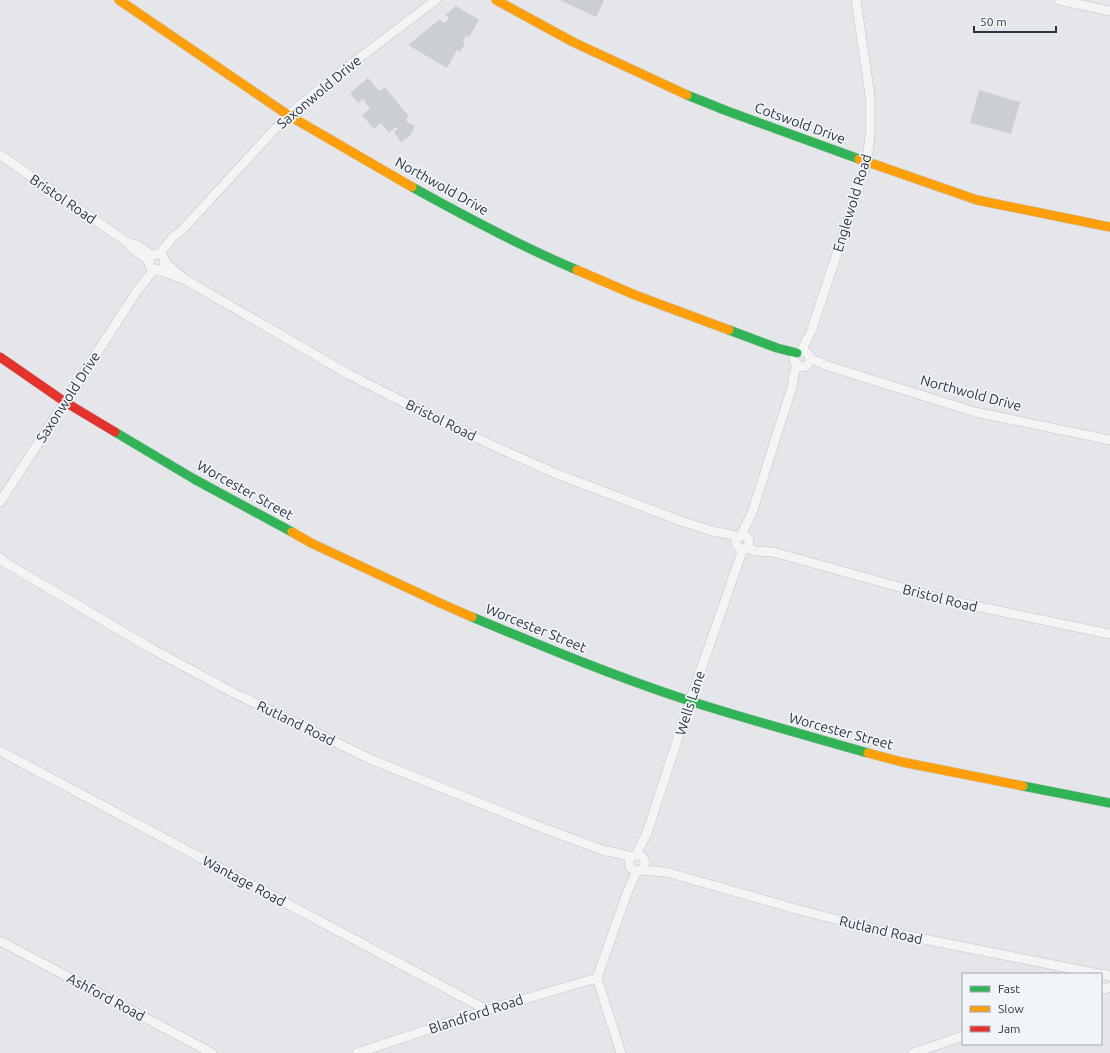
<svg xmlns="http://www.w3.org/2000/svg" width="1110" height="1053" font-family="Ubuntu,sans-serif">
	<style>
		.building { fill: #cccfd2 }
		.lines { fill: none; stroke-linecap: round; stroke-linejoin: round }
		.street-casing { stroke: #c2c4c7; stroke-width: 10 }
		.fast-casing { stroke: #c2c4c7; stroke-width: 10 }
		.slow-casing { stroke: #c2c4c7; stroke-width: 10 }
		.jam-casing { stroke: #c2c4c7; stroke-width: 10 }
		.street { stroke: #f3f4f6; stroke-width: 9 }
		.fast { stroke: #30b455; stroke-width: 9 }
		.slow { stroke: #ff9f0a; stroke-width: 9 }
		.jam { stroke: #e5322d; stroke-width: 9 }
		.labels { text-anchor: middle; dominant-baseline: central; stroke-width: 3.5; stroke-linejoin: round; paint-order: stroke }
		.street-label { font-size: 14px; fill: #293544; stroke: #f2f5f8 }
	</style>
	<rect width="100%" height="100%" fill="#e4e6e9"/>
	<g class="building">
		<polygon points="560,0 604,0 596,17"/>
		<polygon points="456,6 479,20 469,37 466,36 463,41 465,43 460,52 457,50 447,68 408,45 439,20 445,23 449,17 445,15"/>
		<polygon points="368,78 379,91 385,87 409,117 406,119 408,123 415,126 411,135 401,142 394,132 398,129 396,127 389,133 381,123 374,129 362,115 370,109 363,99 358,103 350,93"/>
		<polygon points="979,90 1020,102 1011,134 970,123"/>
	</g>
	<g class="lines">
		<g class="street-casing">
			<g id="street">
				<polyline points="1059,0 1110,11"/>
				<polyline points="0,155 127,242 133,249 149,261"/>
				<polyline points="130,243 137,245 152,255"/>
				<circle cx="157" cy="262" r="8"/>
				<polyline points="159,254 173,237 181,231 288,115 338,74 436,0"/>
				<polyline points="165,262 183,278"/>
				<polyline points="158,270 184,279 350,375 441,421 496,447 557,474 681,521 712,531 728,534 738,537"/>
				<polyline points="801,351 811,332 867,162 870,135 870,96 856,0"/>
				<circle cx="802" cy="359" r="8"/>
				<polyline points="810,358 828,366 975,412 1110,440"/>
				<polyline points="0,502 137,291 154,269"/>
				<path d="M741 535 746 536 749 540V545C744 552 735 548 736 539L741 535 752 513 792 387 794 374 797 364"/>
				<polyline points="746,548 756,551 773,552 946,600 1110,634"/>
				<polyline points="0,558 4,562 154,650 228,690 370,759 543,828 605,851 618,853 631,857"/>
				<polyline points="0,751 487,1010"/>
				<circle cx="637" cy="863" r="8"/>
				<polyline points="636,855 647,833 690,701 743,549"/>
				<polyline points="642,870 666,872 803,911 878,930 1099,974"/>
				<polyline points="0,941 212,1053"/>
				<polyline points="1101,974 1110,976"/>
				<polyline points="1101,990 1110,987"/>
				<polyline points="357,1053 487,1010 597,978"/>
				<polyline points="621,1053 597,978 627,893 637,871"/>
				<polyline points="913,1053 963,1036"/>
			</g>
		</g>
		<g class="fast-casing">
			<g id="fast">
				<polyline points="687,95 727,111 859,159"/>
				<path d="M412 187C466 217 520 246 577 270"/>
				<polyline points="729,330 777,348 797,353"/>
				<polyline points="115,432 194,479 292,532"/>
				<path d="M472 617C544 647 616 677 690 701 749 720 809 736 868 753"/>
				<polyline points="1023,786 1110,803"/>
			</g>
		</g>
		<g class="slow-casing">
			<g id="slow">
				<polyline points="119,0 288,115 412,187"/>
				<polyline points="496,0 573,42 687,95"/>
				<polyline points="859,159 977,200 1110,227"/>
				<polyline points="577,270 635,295 729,330"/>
				<polyline points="292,532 311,543 440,603 472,617"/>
				<polyline points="868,753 902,762 1023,786"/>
			</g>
		</g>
		<g class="jam-casing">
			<polyline id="jam" points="0,357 65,402 115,432"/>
		</g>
		<use href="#street" class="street"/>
		<use href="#fast" class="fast"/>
		<use href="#slow" class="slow"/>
		<use href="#jam" class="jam"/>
	</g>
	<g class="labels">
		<g class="street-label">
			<text transform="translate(319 92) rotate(-40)">Saxonwold Drive</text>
			<text transform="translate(800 123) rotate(20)">Cotswold Drive</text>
			<text transform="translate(442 186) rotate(29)">Northwold Drive</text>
			<text transform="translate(63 199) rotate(34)">Bristol Road</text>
			<text transform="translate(852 203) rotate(-73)">Englewold Road</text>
			<text transform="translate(971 393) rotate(15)">Northwold Drive</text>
			<text transform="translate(68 397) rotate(-57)">Saxonwold Drive</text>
			<text transform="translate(441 420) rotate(26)">Bristol Road</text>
			<text transform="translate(245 490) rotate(29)">Worcester Street</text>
			<text transform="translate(940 598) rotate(14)">Bristol Road</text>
			<text transform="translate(536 628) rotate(22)">Worcester Street</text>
			<text transform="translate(690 703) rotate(-72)">Wells Lane</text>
			<text transform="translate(296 723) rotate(26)">Rutland Road</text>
			<text transform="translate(841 731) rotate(15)">Worcester Street</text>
			<text transform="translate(244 881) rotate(28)">Wantage Road</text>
			<text transform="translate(881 930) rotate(13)">Rutland Road</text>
			<text transform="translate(106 997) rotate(28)">Ashford Road</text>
			<text transform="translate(476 1014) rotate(-18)">Blandford Road</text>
		</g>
	</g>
	<rect x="962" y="973" width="140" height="72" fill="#f2f5f8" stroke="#a2a8b0"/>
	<rect x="970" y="986" width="20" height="6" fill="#30b455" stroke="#a2a8b0"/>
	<text x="998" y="993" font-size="12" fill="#293544">Fast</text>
	<rect x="970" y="1006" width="20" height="6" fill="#ff9f0a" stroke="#a2a8b0"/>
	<text x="998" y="1013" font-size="12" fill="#293544">Slow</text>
	<rect x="970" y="1026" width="20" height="6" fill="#e5322d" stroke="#a2a8b0"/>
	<text x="998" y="1033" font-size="12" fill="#293544">Jam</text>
	<path d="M974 26v6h82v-6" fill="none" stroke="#293544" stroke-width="2"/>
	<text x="980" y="26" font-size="12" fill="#293544" stroke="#f2f5f8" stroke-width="3" paint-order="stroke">50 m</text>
</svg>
